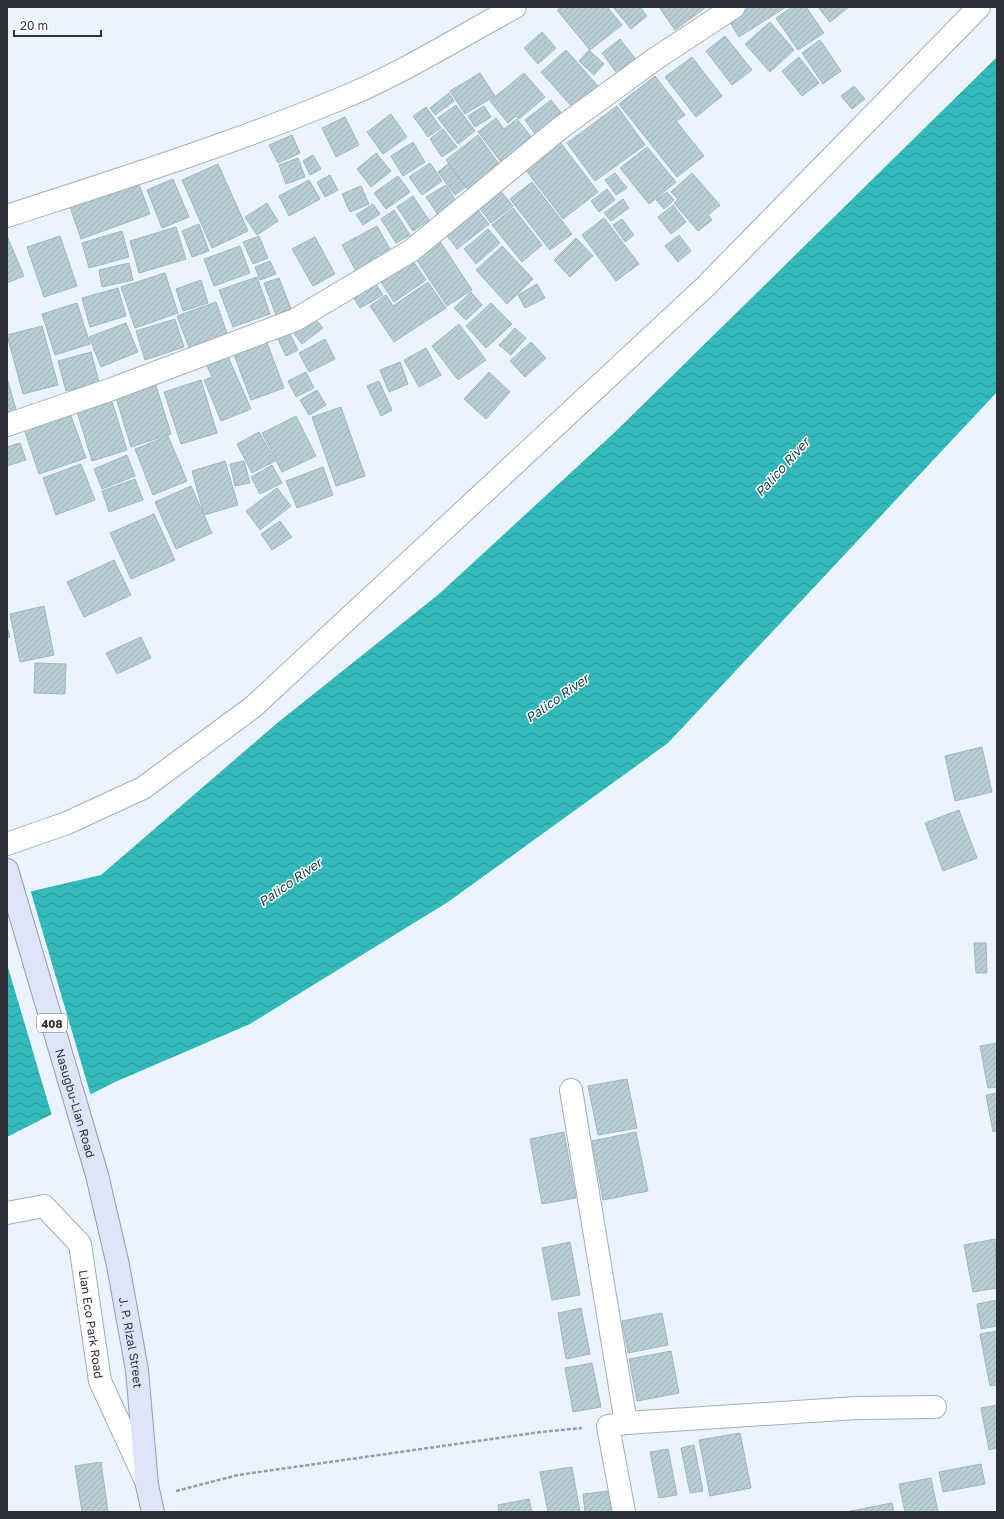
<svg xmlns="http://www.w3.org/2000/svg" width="1004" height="1519" font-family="'Golos Text',sans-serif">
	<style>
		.water { fill: url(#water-waves) }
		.pier { fill: #ebf4fd }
		.building { fill: url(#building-hatch); stroke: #a0b6bd }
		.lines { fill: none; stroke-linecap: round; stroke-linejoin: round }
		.minor-casing { stroke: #a0aebc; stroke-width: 24 }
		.major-casing { stroke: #939bb2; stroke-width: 24 }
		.path { stroke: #969da5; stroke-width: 2.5; stroke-dasharray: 4 2; stroke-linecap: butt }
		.minor { stroke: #fff; stroke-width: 22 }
		.major { stroke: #dfe5f8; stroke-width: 22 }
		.labels { text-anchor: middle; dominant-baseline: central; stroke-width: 3; stroke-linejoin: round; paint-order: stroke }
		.shield { fill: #fff; stroke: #6b7074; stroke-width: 1 }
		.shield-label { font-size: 11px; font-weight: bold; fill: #2c3238 }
		.street-label { font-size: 12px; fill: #2c3238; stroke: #fff }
		.water-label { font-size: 13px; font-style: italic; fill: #0c4647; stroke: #fff }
	</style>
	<defs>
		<pattern id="water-waves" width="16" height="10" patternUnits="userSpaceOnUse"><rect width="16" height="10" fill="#35babb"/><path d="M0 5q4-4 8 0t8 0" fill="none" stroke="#2d9899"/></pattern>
		<pattern id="building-hatch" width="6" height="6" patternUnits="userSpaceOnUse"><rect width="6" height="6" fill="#b8ced6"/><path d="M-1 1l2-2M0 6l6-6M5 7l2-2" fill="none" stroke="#9eb1b8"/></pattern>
	</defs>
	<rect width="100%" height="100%" fill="#ebf4fd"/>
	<polygon class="water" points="997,57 997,392 668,743 448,902 250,1024 115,1082 7,1137 7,897 101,875 276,724 439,594 615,432"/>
	<polygon class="pier" points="30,889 91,1096 52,1116 7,964 7,895"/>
	<g class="building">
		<polygon points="561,7 607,7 622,25 590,50 557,10"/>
		<polygon points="613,7 640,7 647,16 631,29"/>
		<polygon points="659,7 706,7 675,30"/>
		<polygon points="750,7 786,7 739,37 729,21"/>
		<polygon points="792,7 806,7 824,33 798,50 776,18"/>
		<polygon points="818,7 849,7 830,22"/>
		<polygon points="770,22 794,50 770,72 745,44"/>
		<polygon points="542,32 556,48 538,64 524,48"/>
		<polygon points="725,36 752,70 732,85 706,51"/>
		<polygon points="620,39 637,61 618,75 602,53"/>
		<polygon points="820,40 841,71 823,84 802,53"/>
		<polygon points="566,50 598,86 573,108 541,72"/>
		<polygon points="589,50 604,64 594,75 579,61"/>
		<polygon points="692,57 722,96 696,117 665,77"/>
		<polygon points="799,57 819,83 802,96 782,71"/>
		<polygon points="480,73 495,96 465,114 450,91"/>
		<polygon points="524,73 545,97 519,119 516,116 508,123 490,101"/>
		<polygon points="655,76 685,115 676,121 704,156 677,177 619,104"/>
		<polygon points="854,86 865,99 852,109 841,96"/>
		<polygon points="449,93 454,101 435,115 430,108"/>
		<polygon points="551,100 563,115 536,135 525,120"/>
		<polygon points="456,105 475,131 458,144 438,118"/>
		<polygon points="484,106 491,117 475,127 468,116"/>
		<polygon points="617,106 645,145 595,181 567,143"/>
		<polygon points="426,107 441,128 428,137 413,116"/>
		<polygon points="391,114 407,137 383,154 367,132"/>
		<polygon points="345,117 359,145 336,157 322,128"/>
		<polygon points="496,118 504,129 517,119 532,138 501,162 478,132"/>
		<polygon points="443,129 457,147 442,157 430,139"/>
		<polygon points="292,135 300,153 278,163 269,145"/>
		<polygon points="478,135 502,168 470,192 446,160"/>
		<polygon points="413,142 425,162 403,176 391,156"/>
		<polygon points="560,142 598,192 563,219 525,169"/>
		<polygon points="647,147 676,182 649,204 620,168"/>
		<polygon points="376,153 391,171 371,187 357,169"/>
		<polygon points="313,155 321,169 310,175 303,161"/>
		<polygon points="298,158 305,177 286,184 279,165"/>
		<polygon points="430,163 442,181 422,195 409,177"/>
		<polygon points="218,164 248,231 212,248 182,180"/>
		<polygon points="448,164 466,187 455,195 438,172"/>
		<polygon points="615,173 627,188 616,195 605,180"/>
		<polygon points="692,173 720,205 708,215 712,220 698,231 674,203 678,199 671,192"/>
		<polygon points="330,175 338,190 325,197 317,182"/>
		<polygon points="398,176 410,192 386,209 374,193"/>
		<polygon points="137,179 150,214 81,239 69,204"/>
		<polygon points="173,179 189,217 162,228 147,190"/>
		<polygon points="309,180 320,199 289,216 279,196"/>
		<polygon points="532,182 572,234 550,250 510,199"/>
		<polygon points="446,185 458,204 439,216 426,197"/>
		<polygon points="361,186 369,204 350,212 342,194"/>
		<polygon points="499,189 513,206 491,223 478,206"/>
		<polygon points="607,189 615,200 599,212 591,201"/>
		<polygon points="667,192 674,200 664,209 656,200"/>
		<polygon points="413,196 429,220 413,231 397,207"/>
		<polygon points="623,199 629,208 611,221 604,213"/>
		<polygon points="267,203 278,221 257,235 245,217"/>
		<polygon points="373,204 380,214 363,225 356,215"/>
		<polygon points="673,205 686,222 671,234 658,217"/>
		<polygon points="513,208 542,245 522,262 492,225"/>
		<polygon points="477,209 489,224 457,249 445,233"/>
		<polygon points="394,210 410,235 396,243 381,219"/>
		<polygon points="604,218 639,264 616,281 582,235"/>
		<polygon points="622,219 634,235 625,242 613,225"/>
		<polygon points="199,224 209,251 192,257 182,231"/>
		<polygon points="377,226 391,251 356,271 342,245"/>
		<polygon points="176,227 186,259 139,273 130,241"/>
		<polygon points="488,229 500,243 476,264 464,249"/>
		<polygon points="122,231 129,257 89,268 82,243"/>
		<polygon points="679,235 691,251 678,262 665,246"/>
		<polygon points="7,236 24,276 7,283"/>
		<polygon points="60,236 77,286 44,297 27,247"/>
		<polygon points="259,236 268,258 253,264 243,242"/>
		<polygon points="315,237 335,274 313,286 292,249"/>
		<polygon points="576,238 593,256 570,277 554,260"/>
		<polygon points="439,240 472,290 447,306 414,256"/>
		<polygon points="240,246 250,273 214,286 204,259"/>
		<polygon points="502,246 533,279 507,304 476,270"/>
		<polygon points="270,261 276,274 260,280 255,267"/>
		<polygon points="413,261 426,280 394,302 381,282"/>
		<polygon points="129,263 133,280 102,287 99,270"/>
		<polygon points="165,273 178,313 135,328 121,287"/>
		<polygon points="257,277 270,314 233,327 219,290"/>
		<polygon points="279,278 291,309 276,315 264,283"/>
		<polygon points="201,280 208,303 183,311 176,289"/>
		<polygon points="375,282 383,295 360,308 352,295"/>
		<polygon points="428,282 446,308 394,342 370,306 386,295 393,306"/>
		<polygon points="537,284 545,298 525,308 518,295"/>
		<polygon points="118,288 126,316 90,327 82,298"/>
		<polygon points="471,292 482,305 466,320 454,308"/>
		<polygon points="216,302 228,336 190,350 177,316"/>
		<polygon points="77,303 90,344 55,355 42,314"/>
		<polygon points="491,303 512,324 486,348 466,326"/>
		<polygon points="311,314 323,328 302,344 291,330"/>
		<polygon points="175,319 184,347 145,360 136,331"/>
		<polygon points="126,323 138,352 101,367 89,337"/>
		<polygon points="459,324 486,360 458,380 432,346"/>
		<polygon points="42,326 58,385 23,394 7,335"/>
		<polygon points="515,328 526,338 511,355 499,345"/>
		<polygon points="289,332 298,350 286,356 277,337"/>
		<polygon points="325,339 335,359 309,372 299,353"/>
		<polygon points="266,340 284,388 251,400 233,352"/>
		<polygon points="531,342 546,358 525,377 510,361"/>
		<polygon points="426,348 441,375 419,387 404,360"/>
		<polygon points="91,352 99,382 66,391 58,361"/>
		<polygon points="226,352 251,409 221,421 204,380 212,377 205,361"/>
		<polygon points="400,362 408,384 389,392 380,370"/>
		<polygon points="306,372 314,388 296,397 288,381"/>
		<polygon points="489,372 510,392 486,419 464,399"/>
		<polygon points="7,378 17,413 7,415"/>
		<polygon points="154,379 171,434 131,447 114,391"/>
		<polygon points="201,380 217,433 181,444 164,392"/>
		<polygon points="379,381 392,410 381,416 367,386"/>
		<polygon points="317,390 326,405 309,415 300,400"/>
		<polygon points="110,395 127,450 92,461 75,405"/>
		<polygon points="341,407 365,476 336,486 312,417"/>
		<polygon points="69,410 86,458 39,474 23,426"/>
		<polygon points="296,416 316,456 282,472 262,433"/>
		<polygon points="259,432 275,461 252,473 237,444"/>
		<polygon points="168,436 187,481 153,495 135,449"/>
		<polygon points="20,443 26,460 7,466 7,447"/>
		<polygon points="127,455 135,476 102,489 94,469"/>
		<polygon points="225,461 238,505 204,515 192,471"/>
		<polygon points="244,461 250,483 235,486 230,464"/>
		<polygon points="81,464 95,500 56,515 43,478"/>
		<polygon points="272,465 282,483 260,494 251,477"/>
		<polygon points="323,467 333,495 297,508 286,481"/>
		<polygon points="135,479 143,500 109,512 102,491"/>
		<polygon points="191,486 212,533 176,549 155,502"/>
		<polygon points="277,488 291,506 260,530 246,511"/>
		<polygon points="154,514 175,560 131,579 110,533"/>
		<polygon points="280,521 292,537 272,550 261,534"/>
		<polygon points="114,560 131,595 84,617 67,582"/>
		<polygon points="44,606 54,655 20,662 10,614"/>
		<polygon points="7,626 10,637 7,638"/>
		<polygon points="141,637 151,658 117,674 106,653"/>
		<polygon points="35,663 66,664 65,694 34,693"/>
		<polygon points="982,747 992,792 955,801 945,756"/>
		<polygon points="959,810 977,858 943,871 925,823"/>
		<polygon points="974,943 986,943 987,973 976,973"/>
		<polygon points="997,1043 997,1087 988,1088 980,1046"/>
		<polygon points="627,1079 637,1128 598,1135 588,1086"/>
		<polygon points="997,1093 997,1131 993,1132 986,1095"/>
		<polygon points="564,1132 576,1198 542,1204 530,1139"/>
		<polygon points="636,1132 648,1191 603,1200 592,1141"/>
		<polygon points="995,1239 997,1288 973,1292 964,1245"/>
		<polygon points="570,1242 580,1295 552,1300 542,1248"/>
		<polygon points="997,1300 997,1326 981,1329 977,1304"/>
		<polygon points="581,1308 590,1354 566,1359 558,1313"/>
		<polygon points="662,1313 668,1345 628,1353 622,1321"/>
		<polygon points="997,1331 997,1385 990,1386 980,1334"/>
		<polygon points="671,1351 679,1393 637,1401 629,1359"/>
		<polygon points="592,1363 601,1407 573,1412 565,1368"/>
		<polygon points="997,1405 997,1448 989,1450 981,1408"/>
		<polygon points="740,1433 751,1488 710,1496 699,1440"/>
		<polygon points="694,1445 703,1491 690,1493 681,1448"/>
		<polygon points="668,1449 677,1495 659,1498 650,1452"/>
		<polygon points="101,1462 108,1512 82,1512 75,1466"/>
		<polygon points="981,1464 985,1484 943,1492 939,1472"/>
		<polygon points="572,1467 580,1512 548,1512 540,1472"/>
		<polygon points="931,1478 938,1512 905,1512 899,1484"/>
		<polygon points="618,1490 621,1512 585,1512 583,1494"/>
		<polygon points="529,1499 532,1512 499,1512 498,1505"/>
		<polygon points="892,1503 894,1512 850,1512 850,1511"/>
	</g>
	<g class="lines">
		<g class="minor-casing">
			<g id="minor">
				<path d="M7 216C117 180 228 145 335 101 398 76 456 39 515 7"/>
				<polyline points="7,425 112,389 295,320 412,250 559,129 655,59 734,7"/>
				<polyline points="7,844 67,823 143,788 253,707 705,287 979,7"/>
				<polyline points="571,1090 626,1423"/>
				<path id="s1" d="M7 1213 44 1206 80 1244 100 1381 146 1481"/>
				<polyline points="624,1512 608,1426 626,1423 857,1408 935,1407"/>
			</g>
		</g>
		<g class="major-casing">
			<g id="major">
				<path id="s2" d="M7 870 97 1175 118 1265 137 1370 147 1485 153 1512"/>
			</g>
		</g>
		<polyline class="path" points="176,1491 238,1475 541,1432 582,1428"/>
		<use href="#minor" class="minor"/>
		<use href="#major" class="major"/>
	</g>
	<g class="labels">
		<rect class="shield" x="37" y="1014" width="30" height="18" rx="3"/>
		<g class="shield-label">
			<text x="52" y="1023">408</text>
		</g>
		<g class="street-label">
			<text stroke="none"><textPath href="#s2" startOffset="243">Nasugbu-Lian Road</textPath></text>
			<text stroke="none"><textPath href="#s1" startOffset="171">Lian Eco Park Road</textPath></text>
			<text stroke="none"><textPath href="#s2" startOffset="489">J. P. Rizal Street</textPath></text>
		</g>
		<g class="water-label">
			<text transform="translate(782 467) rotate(-48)">Palico River</text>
			<text transform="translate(557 698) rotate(-35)">Palico River</text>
			<text transform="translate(290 882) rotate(-35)">Palico River</text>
		</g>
	</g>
	<rect width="1004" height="1519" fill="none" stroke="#2c3238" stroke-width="16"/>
	<path d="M14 30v6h87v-6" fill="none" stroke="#2c3238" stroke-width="2"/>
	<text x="20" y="30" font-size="12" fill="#2c3238" stroke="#ffffff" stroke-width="3" paint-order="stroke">20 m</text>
</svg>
